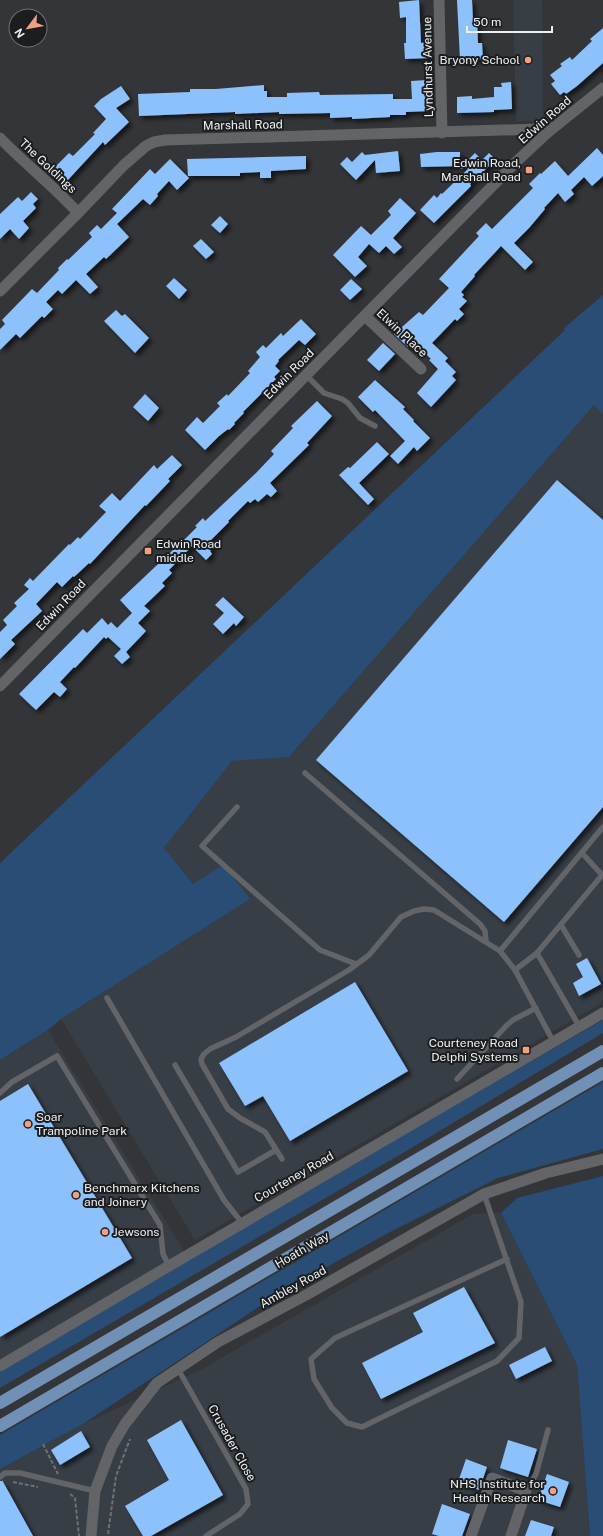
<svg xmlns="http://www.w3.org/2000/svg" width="603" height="1536" font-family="'Public Sans',sans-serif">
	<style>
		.built { fill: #373e46 }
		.green { fill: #294d75 }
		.building { fill: #8dc1fc; filter: url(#shadow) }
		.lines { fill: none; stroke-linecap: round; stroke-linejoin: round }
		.path { stroke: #6f7174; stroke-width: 2; stroke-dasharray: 4 2; stroke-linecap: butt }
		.lane { stroke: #626468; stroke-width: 5.5 }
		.street { stroke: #626468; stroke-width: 11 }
		.primary { stroke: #7090b5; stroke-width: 12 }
		.poi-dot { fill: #f2a080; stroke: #1b1d1e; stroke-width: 1.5 }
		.labels { text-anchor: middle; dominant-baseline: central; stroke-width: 4; stroke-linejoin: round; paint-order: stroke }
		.poi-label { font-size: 12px; fill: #eef0f2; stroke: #1b1d1e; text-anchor: end }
		.street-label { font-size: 12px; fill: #eef0f2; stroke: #1b1d1e }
	</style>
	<defs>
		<filter id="shadow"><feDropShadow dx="3.5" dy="3.5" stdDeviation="2" flood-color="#0009"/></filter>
	</defs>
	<rect width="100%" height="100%" fill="#333538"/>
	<g class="built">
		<polygon points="513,0 542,0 543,121 516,121"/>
		<polygon points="594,405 603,414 603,1000 600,1004 195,1240 61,1019 250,899 193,884 164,848 232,761 289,757"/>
		<polygon points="48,1030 190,1261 0,1371 0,1060"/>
		<polygon points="501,1213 577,1365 590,1536 0,1536 0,1469 83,1424 202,1369 473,1214"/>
	</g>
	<g class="green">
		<polygon points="603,295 603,414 594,405 289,757 232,761 164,848 193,884 223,865 250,899 61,1019 48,1030 0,1060 0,863 565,330 564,328"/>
		<polygon points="603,1020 603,1033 408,1150 0,1388 0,1371 386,1145"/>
		<polygon points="603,1082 603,1149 498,1178 390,1232 278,1294 83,1424 0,1469 0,1435"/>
		<polygon points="603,1176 603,1536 590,1536 577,1365 501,1213 517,1198"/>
	</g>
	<g class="building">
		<polygon points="419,0 421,43 428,42 429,58 405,59 404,43 406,43 406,17 400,18 399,2"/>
		<polygon points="457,0 472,0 473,21 477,20 478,43 482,43 483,59 460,60"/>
		<polygon points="603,28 603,63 577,86 566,94 564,92 560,95 551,84 555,81 550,75 562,66 560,64 570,57 572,60 592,41 590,39"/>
		<polygon points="427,80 429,111 406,112 406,115 390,115 390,117 352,119 352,117 330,118 330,113 279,114 279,112 235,114 235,112 139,116 138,94 190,92 190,89 216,89 264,85 264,91 267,91 267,97 287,97 287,93 319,92 320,95 393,94 393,99 412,99 411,81"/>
		<polygon points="511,82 512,109 494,110 494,112 457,113 457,97 472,96 472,99 494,97 494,87 502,87 501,83"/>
		<polygon points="121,86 130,99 116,108 129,122 105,145 103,142 66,182 53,169 69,153 73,156 95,134 93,133 106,119 94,106 101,99"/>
		<polygon points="597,148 603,155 603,176 592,186 584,177 571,190 574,194 565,202 558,193 544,208 545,209 529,228 514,243 533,262 525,270 501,246 474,275 475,276 461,292 464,295 462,297 467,301 459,309 464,314 457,321 455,319 432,343 448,358 445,361 456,372 452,376 456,380 431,407 417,393 438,369 429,360 431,359 413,341 408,347 394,334 419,312 423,315 449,288 439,279 479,236 476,233 486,223 492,229 533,188 529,184 540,173 541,174 555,161 568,176"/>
		<polygon points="398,151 400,171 376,173 375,160 356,180 340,164 347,157 352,162 362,152 365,155"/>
		<polygon points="437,152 460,152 460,166 421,167 420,154"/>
		<polygon points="475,153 482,160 489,153 495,159 488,167 470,184 471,186 434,223 420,210 434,195 437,198 441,193 442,194 468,169 459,169"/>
		<polygon points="306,156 306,169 271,171 271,178 260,178 260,172 240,173 240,176 188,176 187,159"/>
		<polygon points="170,159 189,178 177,190 169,181 157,194 158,196 150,205 143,199 117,224 129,237 106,259 104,257 86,274 98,287 90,294 76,280 62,294 58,290 46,302 53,309 44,318 42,316 20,338 16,334 0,350 0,329 5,324 2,320 32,289 37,293 59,270 58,268 67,259 68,260 92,237 89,233 97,225 101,229 117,213 112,209 150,169 155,174"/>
		<polygon points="31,192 38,199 33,204 36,208 23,221 29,228 19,239 10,229 0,239 0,214 18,197 22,201"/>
		<polygon points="400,198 416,213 393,238 402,247 394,254 386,246 379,253 369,244 358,257 367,266 355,277 333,255 361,226 371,235 391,215 388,211"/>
		<polygon points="220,216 228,224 220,233 211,225"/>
		<polygon points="201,239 214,252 206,259 193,246"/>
		<polygon points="174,278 187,290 179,299 166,286"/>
		<polygon points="351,279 362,289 350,300 340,290"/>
		<polygon points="116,310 122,316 125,314 149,338 135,353 104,321"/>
		<polygon points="301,319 316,334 305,345 299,340 278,360 279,361 275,366 280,371 274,377 276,379 243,412 244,413 234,423 235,424 229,430 228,429 219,436 205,450 185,430 197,417 203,423 220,406 217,403 227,394 228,396 250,373 248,371 260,357 256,352 263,345 266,348 281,333 283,336"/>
		<polygon points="383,343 395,354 379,371 367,360"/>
		<polygon points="375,380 405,407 403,409 414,420 413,421 430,438 417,451 414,447 398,464 390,456 405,441 375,410 373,412 358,397"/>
		<polygon points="145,394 159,408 148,421 133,407"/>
		<polygon points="317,401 332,416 307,443 309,445 270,483 277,491 271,497 267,494 258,502 255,499 250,503 248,501 228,521 229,522 209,542 214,547 210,551 212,554 206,560 192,546 169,570 172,573 162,583 165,586 144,606 150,611 138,623 146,631 126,652 130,657 122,664 114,656 121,649 108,637 106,639 104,637 75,668 74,667 60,682 67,689 60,697 54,692 36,710 19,694 83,629 87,633 102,618 108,625 111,622 117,628 132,613 120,600 174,549 175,549 197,527 195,526 203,518 205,521 256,473 274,454 271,451 293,428 291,426"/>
		<polygon points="377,442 389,454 359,483 374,499 368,505 339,475 348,467 350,468"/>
		<polygon points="172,455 182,465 168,479 170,481 146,506 145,505 90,564 89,563 74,577 73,576 62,587 57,582 36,604 42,611 11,640 15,644 0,659 0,632 7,625 3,620 17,606 14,603 29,589 24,585 30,578 33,581 69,544 70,545 78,537 80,539 106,512 99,506 112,493 120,501 154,465 157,469"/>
		<polygon points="557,480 603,520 603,807 504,922 316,760"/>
		<polygon points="223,597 244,617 236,626 234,623 223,634 213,624 224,613 215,605"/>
		<polygon points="587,958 601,984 579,996 573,983 583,977 576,964"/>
		<polygon points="355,982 408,1071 290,1141 263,1096 245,1106 219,1063"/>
		<polygon points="28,1084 132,1258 0,1337 0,1101"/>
		<polygon points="464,1287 495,1343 381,1399 362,1363 423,1332 413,1313"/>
		<polygon points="545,1347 552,1361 516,1379 509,1365"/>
		<polygon points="181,1420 223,1495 151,1536 143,1536 125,1506 169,1480 147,1440"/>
		<polygon points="81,1431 90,1447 60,1465 51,1450"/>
		<polygon points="508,1440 537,1449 528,1477 500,1468"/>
		<polygon points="466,1459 487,1467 479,1490 458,1482"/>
		<polygon points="547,1474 569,1482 560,1507 538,1500"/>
		<polygon points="2,1481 2,1480 33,1536 0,1536 0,1481"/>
		<polygon points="442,1504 470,1514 462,1536 439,1536 432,1534"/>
		<polygon points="531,1520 554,1527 551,1536 525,1536"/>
	</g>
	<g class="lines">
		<g class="path">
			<polyline points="43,1444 58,1474"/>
			<polyline points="13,1482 38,1487"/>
			<polyline points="70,1494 75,1498 79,1536"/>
			<polyline points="108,1534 116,1476 130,1439"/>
		</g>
		<g class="lane">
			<polyline points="307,376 324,393 342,399 348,403 360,418 375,426"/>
			<polyline points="305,773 480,924 485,931 486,941"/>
			<polyline points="237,807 202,846 320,950 356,964"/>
			<polyline points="582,853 602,875"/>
			<polyline points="561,925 579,955"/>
			<polyline points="500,951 603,827"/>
			<polyline points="537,953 579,1026"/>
			<polyline points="515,970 537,953 603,874"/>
			<polyline points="107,998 224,1200 242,1223"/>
			<polyline points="175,1065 238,1172 276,1150"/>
			<polyline points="457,1079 507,1025 513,1020 536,1008"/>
			<polyline points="0,1093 12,1082 57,1056 160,1225 163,1254 169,1266"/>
			<polyline points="282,1159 265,1132 240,1118 228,1109 202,1064 201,1059 204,1054 210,1049 236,1037 349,970 369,955 401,917 414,911 424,909 434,910 500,951 515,970 553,1041"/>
			<polyline points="484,1194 521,1302 519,1338 497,1361 362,1427 347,1423 332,1408 314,1379 311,1359 335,1338 507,1259"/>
			<polyline points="178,1369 246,1489 248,1504 240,1514 206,1536"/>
			<polyline points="0,1477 5,1473 20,1473 95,1491"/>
			<polyline points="526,1491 536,1474 548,1430"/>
		</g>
		<g class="street">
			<polyline points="439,0 442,133"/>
			<path d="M0 138C25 164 54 186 78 213"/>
			<polyline points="0,291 78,213 124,165 146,146 154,142 165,140 539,129 547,133"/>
			<polyline points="365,316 421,369"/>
			<polyline points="0,686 516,162 547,133 603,88"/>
			<polyline points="0,1366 169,1266 603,1013"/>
			<polyline points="91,1536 95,1491 112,1446 125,1424 157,1383 218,1342 308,1294 484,1194 546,1173 603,1159"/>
			<polyline points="471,1536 492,1478 526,1491 511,1536"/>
		</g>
		<g class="primary">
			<polyline points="0,1403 603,1051"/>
			<polyline points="0,1426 603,1073"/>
		</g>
	</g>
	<g class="poi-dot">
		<circle cx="528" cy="60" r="4"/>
		<rect x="525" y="166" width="8" height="8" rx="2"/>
		<rect x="144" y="547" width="8" height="8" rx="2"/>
		<rect x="522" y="1046" width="8" height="8" rx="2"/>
		<circle cx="28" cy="1124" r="4"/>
		<circle cx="76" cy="1195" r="4"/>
		<circle cx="105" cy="1232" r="4"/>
		<circle cx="553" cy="1491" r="4"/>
	</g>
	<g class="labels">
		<g class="poi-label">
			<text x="520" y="60">Bryony School</text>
			<text x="521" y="163">Edwin Road,<tspan x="521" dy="14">Marshall Road</tspan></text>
			<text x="156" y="544" text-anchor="start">Edwin Road<tspan x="156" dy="14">middle</tspan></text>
			<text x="518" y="1043">Courteney Road<tspan x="518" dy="14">Delphi Systems</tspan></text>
			<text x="36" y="1117" text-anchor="start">Soar<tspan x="36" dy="14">Trampoline Park</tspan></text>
			<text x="84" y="1188" text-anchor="start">Benchmarx Kitchens<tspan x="84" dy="14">and Joinery</tspan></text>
			<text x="113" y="1232" text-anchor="start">Jewsons</text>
			<text x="545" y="1484">NHS Institute for<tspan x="545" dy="14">Health Research</tspan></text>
		</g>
		<g class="street-label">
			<text transform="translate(428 67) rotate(-91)">Lyndhurst Avenue</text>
			<text transform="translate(545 120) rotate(-41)">Edwin Road</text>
			<text transform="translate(243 125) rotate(-1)">Marshall Road</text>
			<text transform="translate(48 166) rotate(43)">The Goldings</text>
			<text transform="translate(402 333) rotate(43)">Elwin Place</text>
			<text transform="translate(289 374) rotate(-45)">Edwin Road</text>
			<text transform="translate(61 605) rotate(-46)">Edwin Road</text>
			<text transform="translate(294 1177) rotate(-30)">Courteney Road</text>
			<text transform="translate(302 1250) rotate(-30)">Hoath Way</text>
			<text transform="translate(293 1287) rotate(-29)">Ambley Road</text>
			<text transform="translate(232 1443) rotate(61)">Crusader Close</text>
		</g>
	</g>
	<g transform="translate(28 28) rotate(238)"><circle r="19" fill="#1b1d1e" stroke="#6f7173"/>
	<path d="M0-3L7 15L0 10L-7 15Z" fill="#f2a080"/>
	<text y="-6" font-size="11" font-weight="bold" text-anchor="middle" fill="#eef0f2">N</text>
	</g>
	<path d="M467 26v6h85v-6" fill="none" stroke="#eef0f2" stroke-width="2"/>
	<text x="473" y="26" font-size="12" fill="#eef0f2" stroke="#1b1d1e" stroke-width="3" paint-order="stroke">50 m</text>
</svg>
